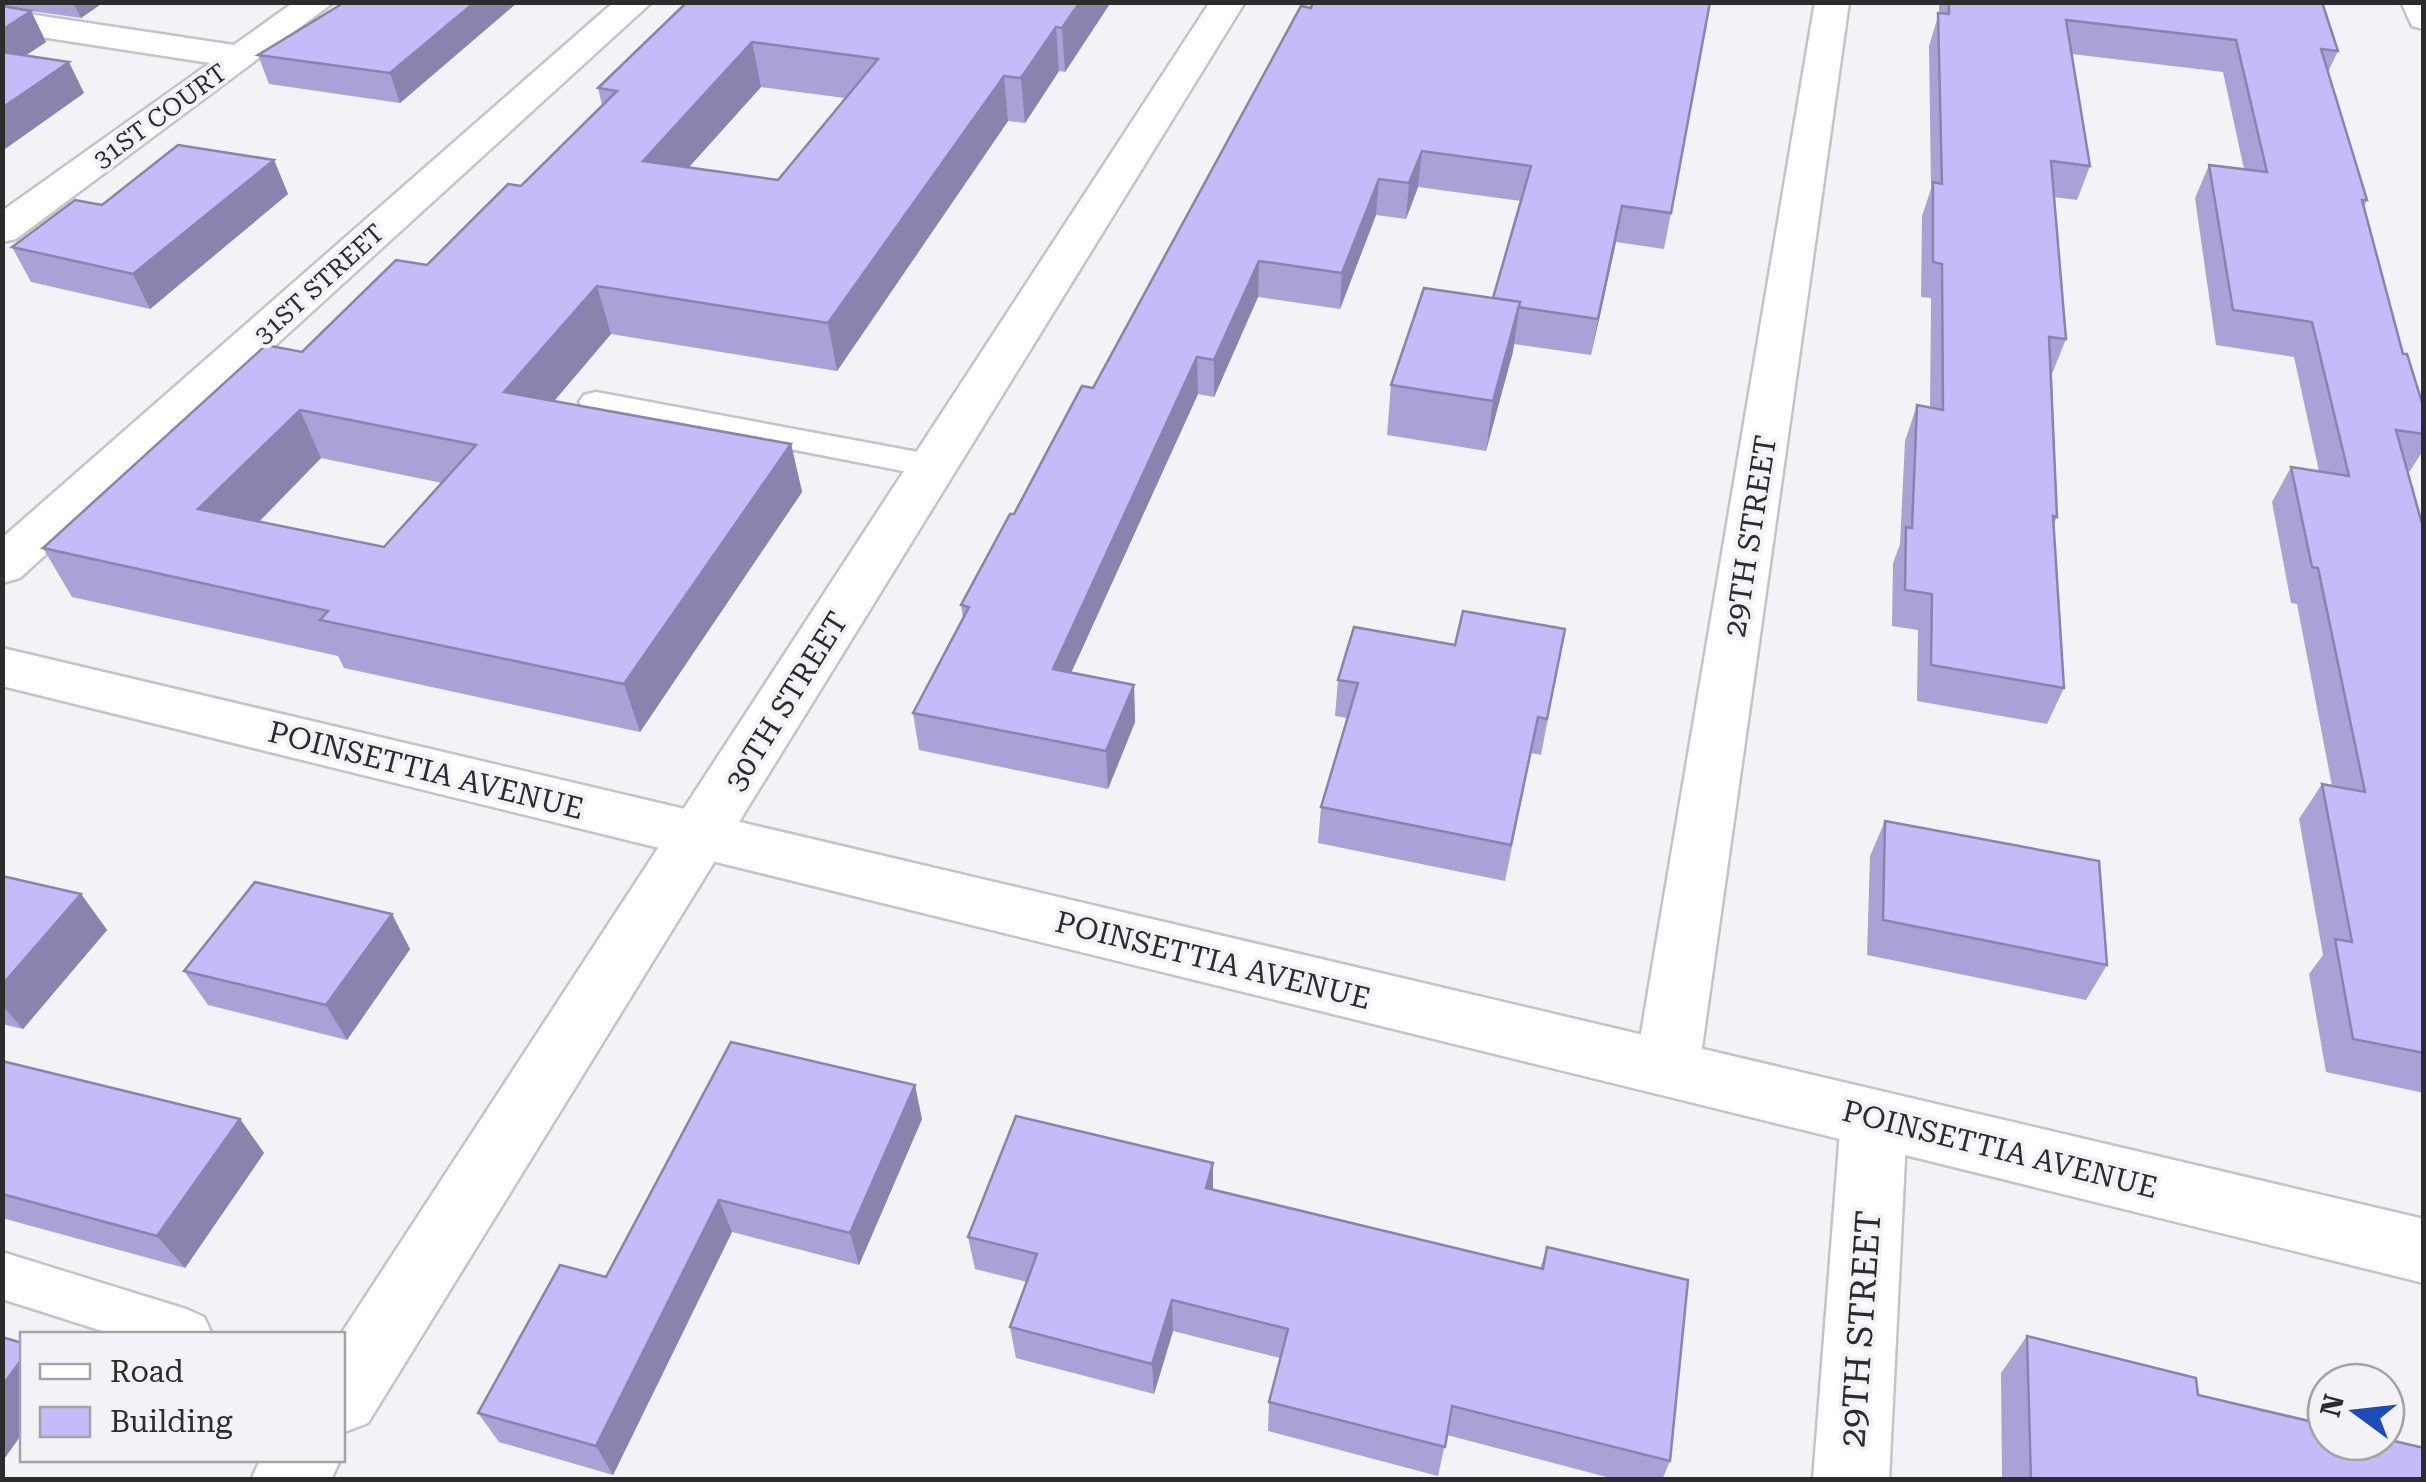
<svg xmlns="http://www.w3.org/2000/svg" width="2426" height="1482" font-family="'Roboto Serif',serif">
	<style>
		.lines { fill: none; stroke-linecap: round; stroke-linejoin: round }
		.lane-casing { stroke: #c4c4c7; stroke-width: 5 }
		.street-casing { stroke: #c4c4c7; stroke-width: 5 }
		.secondary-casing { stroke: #c4c4c7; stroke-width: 5 }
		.lane { fill: #fff; fill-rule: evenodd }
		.street { fill: #fff; fill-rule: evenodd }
		.secondary { fill: #fff; fill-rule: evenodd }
		.wall { fill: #a8a2d6; fill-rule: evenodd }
		.shaded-wall { fill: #8884ae }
		.building { fill: #c3bcf9; stroke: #8884ae; stroke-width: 2.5; fill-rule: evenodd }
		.labels { text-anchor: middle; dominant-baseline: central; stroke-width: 8; stroke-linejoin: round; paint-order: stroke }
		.far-street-label { font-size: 25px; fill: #2c2c2d; stroke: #f3f2f6 }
		.street-label { font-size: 30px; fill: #2c2c2d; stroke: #f3f2f6 }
		.near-street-label { font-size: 35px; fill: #2c2c2d; stroke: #f3f2f6 }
	</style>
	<rect width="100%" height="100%" fill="#f3f2f6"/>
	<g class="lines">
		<g class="lane-casing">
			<g id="lane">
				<polygon points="596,392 934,455 946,458 951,466 946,474 934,477 584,409 579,402 584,395"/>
				<polygon points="2,1252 186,1309 204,1317 212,1334 112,1334 2,1299"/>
			</g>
		</g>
		<g class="street-casing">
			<g id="street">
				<polygon points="294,2 334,2 16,239 2,242 2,211 210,63 2,31 2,10 234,45"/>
				<polygon points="614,2 652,2 20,578 2,583 2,538"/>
				<polygon points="1210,2 1245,2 368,1423 342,1433 341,1334"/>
				<polygon points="1815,2 1849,2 1699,1069 1690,1088 1667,1096 1644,1088 1635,1069"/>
				<polygon points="2401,2 2424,2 2424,29 2412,26"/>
				<polygon points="1874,1090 1897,1099 1907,1119 1889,1480 1813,1480 1841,1119 1851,1099"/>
				<polygon points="260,1460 340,1460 331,1480 251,1480"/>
			</g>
		</g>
		<g class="secondary-casing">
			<polygon id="secondary" points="2,648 2424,1219 2424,1283 2,686"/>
		</g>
		<use href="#lane" class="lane"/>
		<use href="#street" class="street"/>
		<use href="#secondary" class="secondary"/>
	</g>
	<g class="wall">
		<polygon points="2,2 104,2 81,18 31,11 46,42 25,56 84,93 2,151"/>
		<polygon points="518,2 400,103 269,84 258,55"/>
		<path d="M687 2H1111L1065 72 1059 71 1025 123 1008 121 837 371 611 334 554 401 791 444 802 492 640 732 344 668 338 656 72 597 43 548 302 352 427 265 521 186 602 105 598 88ZM761 87 845 98 778 180 689 167ZM321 458 442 483 384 547 259 522Z"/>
		<polygon points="1939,2 2322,2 2338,51 2328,72 2367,200 2364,206 2403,354 2424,409 2424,449 2410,471 2407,471 2424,531 2424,1093 2326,1072 2309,974 2323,955 2299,819 2322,784 2332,786 2297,604 2291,603 2272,502 2291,467 2319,471 2294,357 2216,345 2195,198 2209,165 2244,169 2223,72 2072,54 2090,166 2077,200 2054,197 2066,339 2052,374 2057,517 2053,526 2064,688 2047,724 1917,701 1918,630 1892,626 1893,563 1900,544 1905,441 1917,405 1930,408 1931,298 1921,297 1922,216 1931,189 1929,46 1939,13"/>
		<polygon points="1301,6 1671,213 1664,249 1616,242 1591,355 1514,344 1486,451 1387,435 1391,385 1493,298 1521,201 1418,187 1406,219 1376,215 1340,309 1258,297 1214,397 1198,394 1071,673 1134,685 1135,722 1108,789 919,750 913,713 963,618 961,605 1014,514 1093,388"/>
		<polygon points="274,160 288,194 150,309 31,282 12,247 102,205"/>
		<polygon points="1565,629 1541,755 1531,753 1505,881 1318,843 1321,807 1347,718 1335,716 1338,680 1455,645"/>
		<polygon points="1885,821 2107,965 2086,1000 1867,955 1870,856"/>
		<polygon points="2,876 81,894 107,930 23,1029 2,1024"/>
		<polygon points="410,949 347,1040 208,1005 184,971"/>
		<polygon points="731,1042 922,1119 859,1265 732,1232 613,1475 499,1442 478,1413 606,1277"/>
		<polygon points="2,1061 240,1119 264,1153 185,1268 2,1218"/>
		<polygon points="1213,1190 1540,1269 1547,1247 1670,1461 1662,1480 1618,1480 1447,1435 1438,1476 1268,1431 1269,1402 1280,1358 1173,1331 1154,1394 1016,1358 1010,1327 1027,1282 975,1269 968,1237"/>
		<polygon points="2027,1336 2198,1395 2424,1480 2002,1480 2001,1373"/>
	</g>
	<g class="shaded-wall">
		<polygon points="73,2 104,2 81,18"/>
		<polygon points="475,2 518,2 400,103 390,73"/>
		<polygon points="1080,2 1111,2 1065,72 1062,28"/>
		<polygon points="31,11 46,42 2,71 2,30"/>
		<polygon points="1056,27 1059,71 1025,123 1021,78"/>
		<polygon points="752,42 761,87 654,206 643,161"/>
		<polygon points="69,62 84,93 2,151 2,108"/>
		<polygon points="1004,76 1008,121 837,371 828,323"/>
		<polygon points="1422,151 1418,187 1406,219 1409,183"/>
		<polygon points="274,160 288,194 150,309 133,274"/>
		<polygon points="1379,179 1376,215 1340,309 1342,273"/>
		<polygon points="1622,206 1616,242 1591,355 1598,319"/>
		<polygon points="1259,261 1258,297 1214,397 1214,360"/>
		<polygon points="597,286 611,334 521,440 504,392"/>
		<polygon points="1520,302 1513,352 1486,451 1493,401"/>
		<polygon points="1197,357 1198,394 1056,706 1053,669"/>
		<polygon points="300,410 321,458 223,558 198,509"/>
		<polygon points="791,444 802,492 640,732 624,684"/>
		<polygon points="1134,685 1135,722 1108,789 1106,751"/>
		<polygon points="81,894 107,930 23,1029 2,1005 2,985"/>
		<polygon points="392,914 410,949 347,1040 326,1005"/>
		<polygon points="915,1085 922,1119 859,1265 850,1233"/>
		<polygon points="240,1119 264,1153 185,1268 157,1236"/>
		<polygon points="1213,1163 1213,1196 1206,1188"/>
		<polygon points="719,1200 732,1232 613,1475 596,1446"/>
		<polygon points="1172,1300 1173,1331 1154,1394 1152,1364"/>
		<polygon points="22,1359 22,1434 2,1462 2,1386"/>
	</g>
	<g class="building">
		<polygon points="345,2 475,2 390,73 258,55"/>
		<path d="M687 2H1080L1062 28 1056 27 1021 78 1004 76 828 323 597 286 504 392 791 444 624 684 320 620 328 611 43 548 266 345 302 352 396 260 427 265 508 184 521 186 617 91 598 88ZM752 42 878 59 778 180 643 161ZM300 410 476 445 384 547 198 509Z"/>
		<polygon points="1313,2 1710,2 1671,213 1622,206 1598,319 1518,307 1520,302 1493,298 1531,166 1422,151 1409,183 1379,179 1342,273 1259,261 1214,360 1197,357 1053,669 1134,685 1106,751 913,713 969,607 961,605 1010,514 1014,514 1082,386 1093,388 1301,6 1311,8"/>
		<polygon points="1949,2 2322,2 2338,51 2321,49 2367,200 2362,200 2403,354 2407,354 2424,409 2424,434 2396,430 2424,531 2424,1053 2353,1039 2335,939 2352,942 2322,784 2365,792 2318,568 2312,567 2291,467 2349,476 2312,322 2233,310 2209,165 2267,172 2236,40 2066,20 2090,166 2051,161 2066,339 2049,337 2057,517 2053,516 2064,688 1931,665 1932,594 1905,590 1906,527 1912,528 1917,405 1943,410 1942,264 1933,262 1933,182 1942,184 1938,13 1949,14"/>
		<polygon points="2,6 31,11 2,30"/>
		<polygon points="2,52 69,62 2,108"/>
		<polygon points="178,145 274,160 133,274 12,247 75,200 102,205"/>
		<polygon points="1424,288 1520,302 1493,401 1391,385"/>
		<polygon points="1463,611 1565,629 1547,719 1538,717 1511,845 1321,807 1358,683 1338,680 1354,627 1455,645"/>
		<polygon points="1885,821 2099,861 2107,965 1883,920"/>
		<polygon points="2,876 81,894 2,985"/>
		<polygon points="255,882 392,914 326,1005 184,971"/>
		<polygon points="731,1042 915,1085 850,1233 719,1200 596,1446 478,1413 560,1265 606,1277"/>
		<polygon points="2,1061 240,1119 157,1236 2,1194"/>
		<polygon points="1016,1116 1213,1163 1206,1188 1543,1269 1547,1247 1688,1280 1670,1461 1452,1406 1445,1447 1269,1402 1288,1329 1172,1300 1152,1364 1010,1327 1037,1254 968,1237"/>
		<polygon points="2027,1336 2196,1378 2198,1395 2326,1425 2326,1442 2386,1442 2386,1439 2424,1448 2424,1480 2031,1480"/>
		<polygon points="2,1337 22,1343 22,1359 2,1386"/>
	</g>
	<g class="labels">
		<g class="far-street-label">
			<text transform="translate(160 116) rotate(-36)">31ST COURT</text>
			<text transform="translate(319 284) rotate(-42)">31ST STREET</text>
		</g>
		<g class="street-label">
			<text transform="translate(1750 536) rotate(-81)">29TH STREET</text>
			<text transform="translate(786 701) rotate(-58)">30TH STREET</text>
			<text transform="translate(426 770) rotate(14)">POINSETTIA AVENUE</text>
			<text transform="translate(1213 960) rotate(14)">POINSETTIA AVENUE</text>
			<text transform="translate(2000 1149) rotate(14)">POINSETTIA AVENUE</text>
		</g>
		<g class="near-street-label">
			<text transform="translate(1861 1329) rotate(-86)">29TH STREET</text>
		</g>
	</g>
	<rect width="2426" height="1482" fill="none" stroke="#2c2c2d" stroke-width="10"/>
	<rect x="20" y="1332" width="325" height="130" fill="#f3f2f6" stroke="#a3a3a6" stroke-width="2.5"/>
	<rect x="40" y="1364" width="50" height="15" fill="#ffffff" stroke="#a3a3a6" stroke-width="2.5"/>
	<text x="110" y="1382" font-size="30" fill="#2c2c2d">Road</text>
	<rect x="40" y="1407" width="50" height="30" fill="#c3bcf9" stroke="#a3a3a6" stroke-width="2.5"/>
	<text x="110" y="1432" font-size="30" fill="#2c2c2d">Building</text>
	<g transform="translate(2356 1412) rotate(285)"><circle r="48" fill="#f3f2f6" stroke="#a3a3a6" stroke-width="2.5"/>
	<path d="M0-8L18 38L0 25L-18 38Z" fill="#1d4cba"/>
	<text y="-15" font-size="28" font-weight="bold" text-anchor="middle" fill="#2c2c2d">N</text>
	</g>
</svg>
